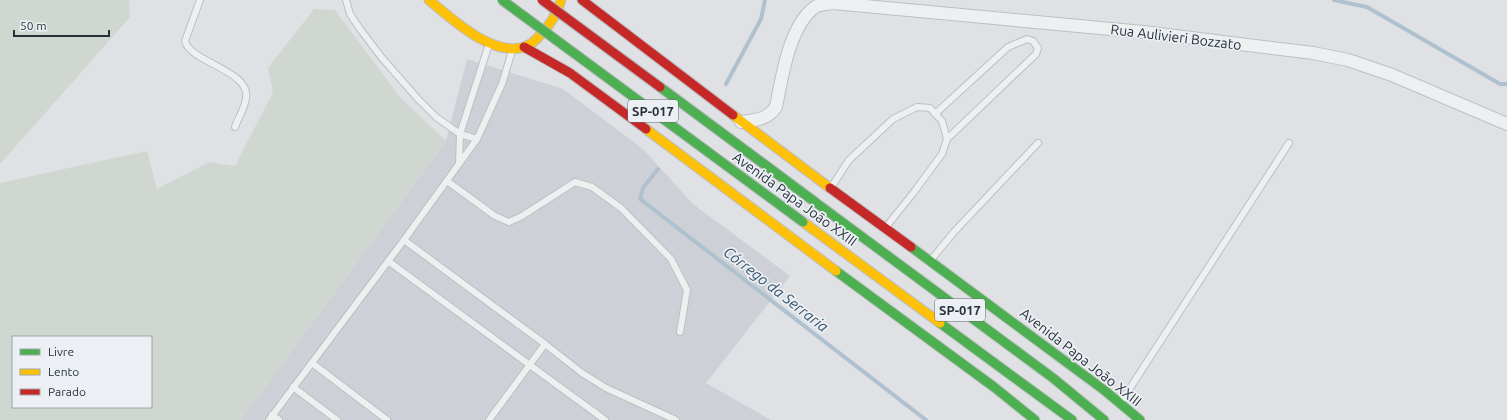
<svg xmlns="http://www.w3.org/2000/svg" width="1507" height="420" font-family="Ubuntu,sans-serif">
	<style>
		.built { fill: #cdd1d7 }
		.green { fill: #d0d7d0; fill-rule: evenodd }
		.lines { fill: none; stroke-linecap: round; stroke-linejoin: round }
		.stream { stroke: #afc0ce; stroke-width: 4 }
		.lane-casing { stroke: #bdbfc2; stroke-width: 8 }
		.street-casing { stroke: #bdbfc2; stroke-width: 14 }
		.fast-casing { stroke: #bcbec1; stroke-width: 11 }
		.slow-casing { stroke: #bcbec1; stroke-width: 11 }
		.jam-casing { stroke: #bcbec1; stroke-width: 11 }
		.lane { stroke: #eeeff1; stroke-width: 6 }
		.street { stroke: #eeeff1; stroke-width: 12 }
		.fast { stroke: #4caf50; stroke-width: 9 }
		.slow { stroke: #ffc107; stroke-width: 9 }
		.jam { stroke: #c62828; stroke-width: 9 }
		.fast-bridge-casing { stroke: #b1b4b8; stroke-width: 11; stroke-linecap: butt }
		.jam-bridge-casing { stroke: #b1b4b8; stroke-width: 11; stroke-linecap: butt }
		.fast-bridge { stroke: #4caf50; stroke-width: 9 }
		.jam-bridge { stroke: #c62828; stroke-width: 9 }
		.labels { text-anchor: middle; dominant-baseline: central; stroke-width: 3.5; stroke-linejoin: round; paint-order: stroke }
		.shield { fill: #ecf0f4; stroke: #636a72; stroke-width: 1 }
		.shield-label { font-size: 13px; font-weight: bold; fill: #28313b }
		.street-label { font-size: 14px; fill: #28313b; stroke: #ecf0f4 }
		.water-label { font-size: 15px; font-style: italic; fill: #35536c; stroke: #ecf0f4 }
	</style>
	<rect width="100%" height="100%" fill="#dfe1e4"/>
	<polygon class="built" points="467,59 563,89 643,149 693,204 790,276 706,383 771,420 241,420 446,141"/>
	<g class="green">
		<polygon points="0,0 129,0 130,17 0,164"/>
		<path d="M314 9 335 10 400 97 446 141 241 420H0V183L147 151 157 189 209 162 235 166 273 92 268 68ZM13 337H151V407H13Z"/>
	</g>
	<g class="lines">
		<g class="stream">
			<polyline points="1334,0 1367,7 1500,84 1507,84"/>
			<polyline points="726,84 761,19 765,0"/>
			<polyline points="658,169 643,188 640,199 926,420"/>
		</g>
		<g class="lane-casing">
			<g id="lane">
				<path d="M200 0 185 41C190 62 251 71 246 98 245 108 238 118 235 127"/>
				<polyline points="346,0 350,14 360,29 382,58 418,99 436,117 460,134 477,139"/>
				<polyline points="935,114 1008,47 1027,39 1033,41 1038,48 1036,54 947,139"/>
				<polyline points="459,164 460,134 489,44"/>
				<polyline points="447,181 495,216 509,222 522,216 575,182 592,187 621,208 671,259 687,290 680,332"/>
				<polyline points="832,186 849,160 893,119 917,107 930,108 942,121 947,139 942,154 914,192 886,227"/>
				<polyline points="404,240 545,344 582,373 606,388 676,420"/>
				<polyline points="931,260 954,232 1038,143"/>
				<polyline points="388,261 605,420"/>
				<polyline points="312,363 387,420"/>
				<polyline points="293,387 337,420"/>
				<polyline points="1121,402 1289,143"/>
				<polyline points="272,415 279,420"/>
				<polyline points="269,420 404,240 477,139 502,84 512,51"/>
				<polyline points="489,420 545,344"/>
			</g>
		</g>
		<g class="street-casing">
			<path id="street" d="M741 122C755 120 767 120 776 107 782 77 789 26 815 7 819 4 828 4 833 3L1143 32 1313 53 1348 60 1392 75 1507 124"/>
		</g>
		<g class="fast-casing">
			<g id="fast">
				<polyline points="815,202 1053,378 1104,420"/>
				<polyline points="911,247 1104,390 1140,420"/>
				<polyline points="836,271 994,387 1035,420"/>
				<polyline points="940,323 1072,420"/>
			</g>
		</g>
		<g class="slow-casing">
			<g id="slow">
				<path d="M429 0C452 19 492 57 524 47 531 45 537 39 541 34 551 24 557 14 561 0"/>
				<polyline points="733,115 830,188"/>
				<polyline points="646,129 836,271"/>
				<polyline points="803,222 940,323"/>
			</g>
		</g>
		<g class="jam-casing">
			<g id="jam">
				<polyline points="582,0 733,115"/>
				<polyline points="524,47 570,73 646,129"/>
				<polyline points="830,188 911,247"/>
			</g>
		</g>
		<use href="#lane" class="lane"/>
		<use href="#street" class="street"/>
		<use href="#fast" class="fast"/>
		<use href="#slow" class="slow"/>
		<use href="#jam" class="jam"/>
		<g class="fast-bridge-casing">
			<g id="fast-bridge">
				<polyline points="502,0 803,222"/>
				<polyline points="660,87 815,202"/>
			</g>
		</g>
		<g class="jam-bridge-casing">
			<polyline id="jam-bridge" points="542,0 660,87"/>
		</g>
		<use href="#fast-bridge" class="fast-bridge"/>
		<use href="#jam-bridge" class="jam-bridge"/>
	</g>
	<g class="labels">
		<g class="shield">
			<rect x="628" y="100" width="50" height="22" rx="3"/>
			<rect x="935" y="299" width="50" height="22" rx="3"/>
		</g>
		<g class="shield-label">
			<text x="653" y="111">SP-017</text>
			<text x="960" y="310">SP-017</text>
		</g>
		<g class="street-label">
			<text transform="translate(1176 37) rotate(7)">Rua Aulivieri Bozzato</text>
			<text transform="translate(795 199) rotate(36)">Avenida Papa João XXIII</text>
			<text transform="translate(1081 357) rotate(38)">Avenida Papa João XXIII</text>
		</g>
		<g class="water-label">
			<text transform="translate(776 289) rotate(38)">Córrego da Serraria</text>
		</g>
	</g>
	<rect x="12" y="336" width="140" height="72" fill="#ecf0f4" stroke="#9ea4aa"/>
	<rect x="20" y="349" width="20" height="6" fill="#4caf50" stroke="#9ea4aa"/>
	<text x="48" y="356" font-size="12" fill="#28313b">Livre</text>
	<rect x="20" y="369" width="20" height="6" fill="#ffc107" stroke="#9ea4aa"/>
	<text x="48" y="376" font-size="12" fill="#28313b">Lento</text>
	<rect x="20" y="389" width="20" height="6" fill="#c62828" stroke="#9ea4aa"/>
	<text x="48" y="396" font-size="12" fill="#28313b">Parado</text>
	<path d="M14 30v6h95v-6" fill="none" stroke="#28313b" stroke-width="2"/>
	<text x="20" y="30" font-size="12" fill="#28313b" stroke="#ecf0f4" stroke-width="3" paint-order="stroke">50 m</text>
</svg>
